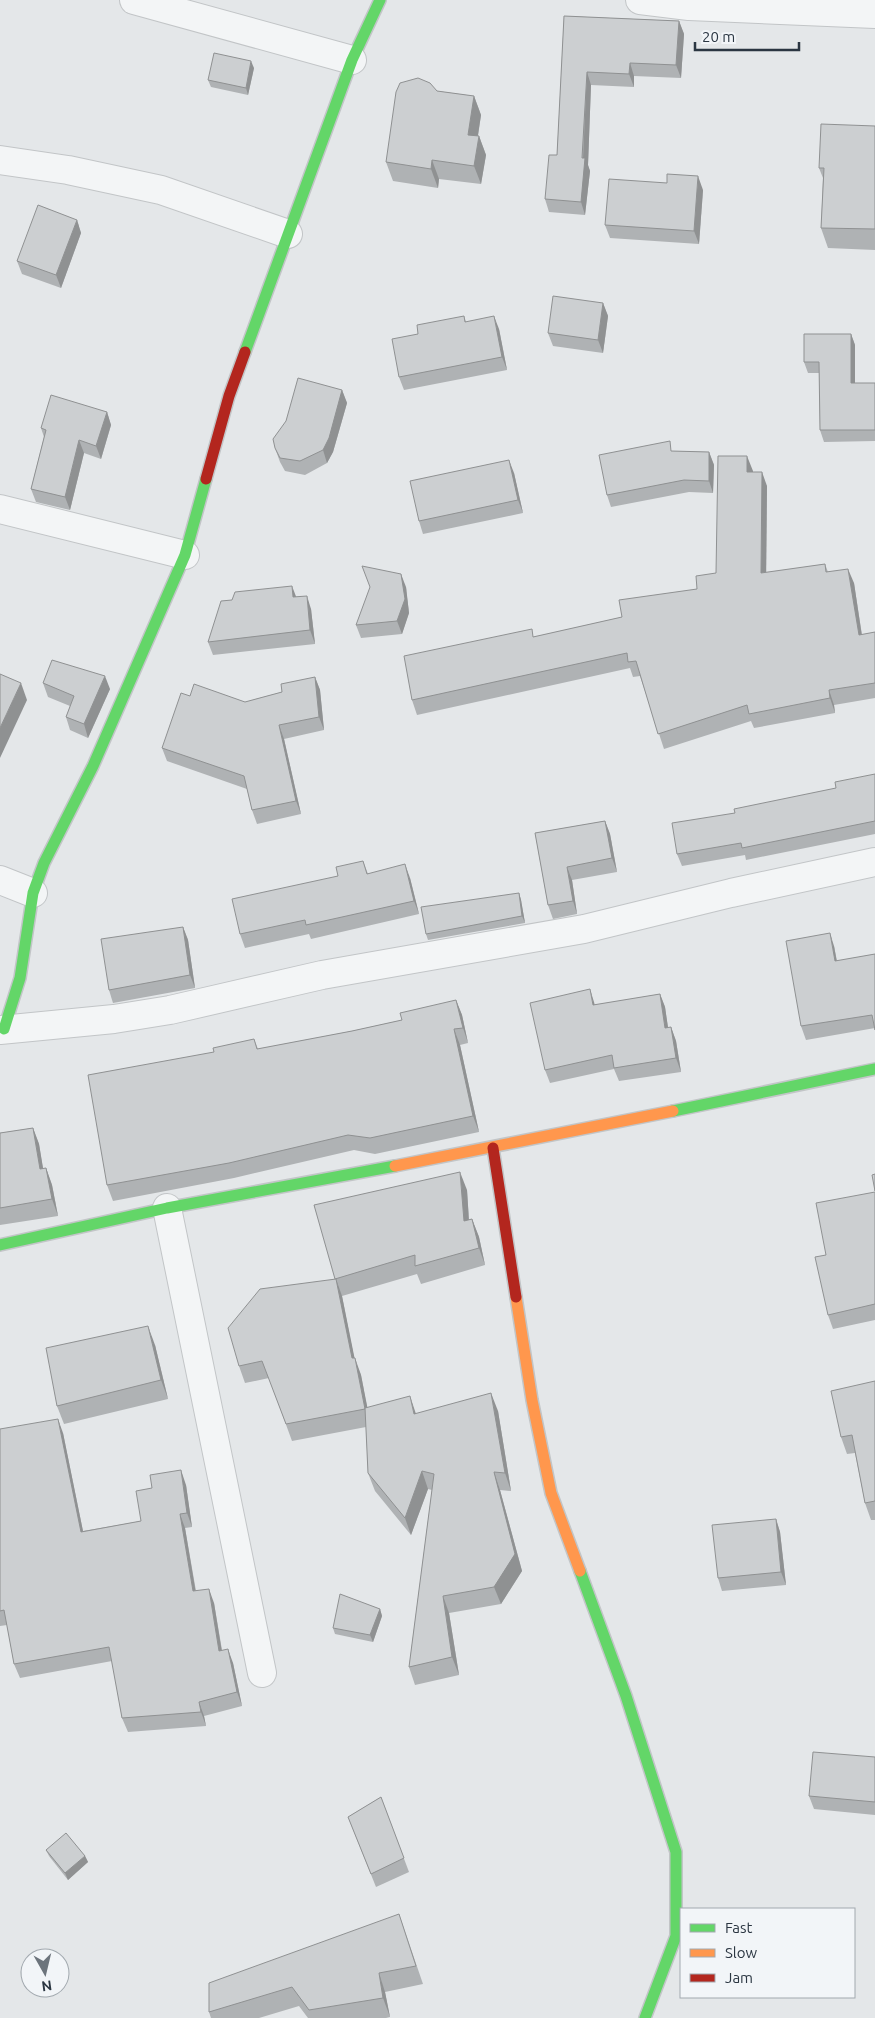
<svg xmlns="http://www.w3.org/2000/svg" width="875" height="2018" font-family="Ubuntu,sans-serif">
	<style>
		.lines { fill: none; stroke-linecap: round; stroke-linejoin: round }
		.street-casing { stroke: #c2c5c7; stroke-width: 30 }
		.fast-casing { stroke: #c2c5c7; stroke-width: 14 }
		.slow-casing { stroke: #c2c5c7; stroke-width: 14 }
		.jam-casing { stroke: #c2c5c7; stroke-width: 14 }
		.street { stroke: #f3f5f6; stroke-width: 28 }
		.fast { stroke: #63d668; stroke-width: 11 }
		.slow { stroke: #ff974d; stroke-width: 11 }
		.jam { stroke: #b3261e; stroke-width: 11 }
		.wall { fill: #afb2b4 }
		.shaded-wall { fill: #8f9192 }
		.building { fill: #cccfd1; stroke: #8f9192 }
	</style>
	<rect width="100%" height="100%" fill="#e4e7e9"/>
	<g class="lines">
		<g class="street-casing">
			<g id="street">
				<polyline points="134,0 352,60"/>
				<polyline points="640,0 689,6 875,14"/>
				<polyline points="0,160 68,170 161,190 288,234"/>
				<polyline points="0,509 185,555"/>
				<polyline points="0,880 33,893"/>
				<polyline points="0,1030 114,1019 170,1010 322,975 584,929 731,893 875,862"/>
				<polyline points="167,1208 262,1673"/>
			</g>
		</g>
		<g class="fast-casing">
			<g id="fast">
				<polyline points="245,352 352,60 380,0"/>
				<polyline points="4,1029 20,978 33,893 44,863 93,766 185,555 206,479"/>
				<polyline points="673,1111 875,1069"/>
				<polyline points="0,1245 167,1208 395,1166"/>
				<polyline points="580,1571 626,1696 676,1852 676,1936 645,2018"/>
			</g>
		</g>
		<g class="slow-casing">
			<g id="slow">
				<polyline points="395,1166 673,1111"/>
				<polyline points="516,1297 532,1400 551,1493 580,1571"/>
			</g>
		</g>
		<g class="jam-casing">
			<g id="jam">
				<polyline points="206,479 229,396 245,352"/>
				<polyline points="493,1148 516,1297"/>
			</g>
		</g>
		<use href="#street" class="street"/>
		<use href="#fast" class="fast"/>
		<use href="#slow" class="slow"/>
		<use href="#jam" class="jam"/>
	</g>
	<g class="wall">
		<polygon points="564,16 679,21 684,34 681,78 634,76 634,87 591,85 588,165 590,171 585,215 549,212 545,199 557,155"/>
		<polygon points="254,68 248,95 211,87 208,80"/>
		<polygon points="437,91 474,96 481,115 478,136 479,136 486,155 481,184 439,179 438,188 393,181 386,162"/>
		<polygon points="875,126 875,250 828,248 821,228 823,178 819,168"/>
		<polygon points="703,190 699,244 610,238 605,225"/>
		<polygon points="77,220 81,233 61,288 22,274 17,261"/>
		<polygon points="603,303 608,316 603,353 553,346 548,333"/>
		<polygon points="464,316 466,322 499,329 507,370 404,390 399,377 418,334"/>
		<polygon points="851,334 855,345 855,383 875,383 875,441 824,442 820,430 819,373 808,373 804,362"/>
		<polygon points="342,390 347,403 333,452 327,463 305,475 285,471 280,462 275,448"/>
		<polygon points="107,412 111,425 101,459 84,453 70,510 36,502 31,489 44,437 41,428"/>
		<polygon points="673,451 709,452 714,465 713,493 689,492 611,507 607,495"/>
		<polygon points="753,472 767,486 766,573 825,564 828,572 854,583 862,635 875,632 875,698 834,705 835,713 754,728 751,721 664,749 640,676 633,677 630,668 417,715 412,700 534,637 622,617 697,589 716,573"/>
		<polygon points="514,473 523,513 423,534 419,521"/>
		<polygon points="406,587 409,613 402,634 361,638 356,625"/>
		<polygon points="296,597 311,609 315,644 213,655 208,642"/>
		<polygon points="315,677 320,690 324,730 284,739 301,814 257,824 252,810 247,789 167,761 162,748 190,696 245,702 282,692"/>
		<polygon points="43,683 110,689 88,738 70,730 66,717 70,706 48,697"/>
		<polygon points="875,774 875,834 746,860 745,855 682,866 677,854 735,813 836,788"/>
		<polygon points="605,821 610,834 617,872 572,880 577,914 553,919 548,905 535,833"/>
		<polygon points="363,861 368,874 410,878 419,914 311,939 309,934 245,948 240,934"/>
		<polygon points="519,893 521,900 525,923 428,940 426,934"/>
		<polygon points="183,927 188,940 195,988 113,1003 109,990"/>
		<polygon points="834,946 837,961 875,954 875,1028 806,1040 801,1026"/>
		<polygon points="660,994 665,1007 668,1028 671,1027 676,1041 681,1072 619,1081 614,1069 550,1083 545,1070 595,1005"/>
		<polygon points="456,1000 462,1015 468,1043 460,1045 479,1132 375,1154 354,1150 234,1178 113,1201 107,1185 254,1039 258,1049 352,1031 402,1020"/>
		<polygon points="33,1128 39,1144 43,1169 46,1168 52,1185 58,1216 0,1225 0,1133"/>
		<polygon points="467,1190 469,1220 472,1219 479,1237 485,1265 421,1284 417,1274 342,1296 354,1358 361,1375 367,1407 416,1414 498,1411 511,1491 500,1490 522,1571 501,1604 449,1613 459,1675 415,1685 409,1667 432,1490 428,1489 411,1535 375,1491 368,1473 366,1427 292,1441 269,1378 245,1383 239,1366 336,1279 314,1205"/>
		<polygon points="875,1192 875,1320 833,1329 828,1315 826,1255"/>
		<polygon points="155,1345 168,1399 64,1424 57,1406"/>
		<polygon points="875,1381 875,1520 871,1520 865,1503 855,1453 847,1454 841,1437"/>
		<polygon points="0,1429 63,1433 83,1531 141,1521 186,1485 192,1527 185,1528 196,1591 214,1603 222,1650 233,1663 242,1706 204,1716 206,1726 128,1732 122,1718 112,1661 20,1678 14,1664 7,1625 0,1626"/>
		<polygon points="776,1519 780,1532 786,1585 722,1591 718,1578"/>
		<polygon points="380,1609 382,1616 373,1642 335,1634 333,1628"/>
		<polygon points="875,1757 875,1815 814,1809 809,1796"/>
		<polygon points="381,1797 409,1872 376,1887 348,1817"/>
		<polygon points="46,1850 85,1856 88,1862 68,1880 49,1856"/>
		<polygon points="399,1914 423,1984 385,1992 390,2017 386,2018 308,2018 299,2006 259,2018 211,2018 209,2012"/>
	</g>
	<g class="shaded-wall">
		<polygon points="679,21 684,34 681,78 676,65"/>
		<polygon points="251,61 254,68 248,95 246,88"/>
		<polygon points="630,63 634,76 634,87 629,74"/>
		<polygon points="587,72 591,85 588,165 590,171 585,215 581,202"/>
		<polygon points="474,96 481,115 475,154 468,135"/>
		<polygon points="479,136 486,155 481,184 474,166"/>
		<polygon points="432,160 439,179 438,188 431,169"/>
		<polygon points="698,176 703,190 699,244 694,231"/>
		<polygon points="77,220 81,233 61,288 56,275"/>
		<polygon points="603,303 608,316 603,353 598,340"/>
		<polygon points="494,316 499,329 507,370 502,357"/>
		<polygon points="851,334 855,345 855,394 851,383"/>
		<polygon points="342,390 347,403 333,452 327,463 323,450"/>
		<polygon points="107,412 111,425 101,459 96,446"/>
		<polygon points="79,440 84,453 70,510 65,497"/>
		<polygon points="709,452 714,465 713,493 709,481"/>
		<polygon points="747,456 753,471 753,487 747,472"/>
		<polygon points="509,460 514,473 523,513 518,500"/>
		<polygon points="762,472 767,486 766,588 761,573"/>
		<polygon points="848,569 854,583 864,650 859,635"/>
		<polygon points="401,574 406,587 409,613 402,634 397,621"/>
		<polygon points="292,586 297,599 293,597"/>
		<polygon points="307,596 311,609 315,644 310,630"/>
		<polygon points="105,676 110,689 88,738 84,724"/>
		<polygon points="315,677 320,690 324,730 319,717"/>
		<polygon points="21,683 27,700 0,758 0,728"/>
		<polygon points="829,690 834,705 835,713 830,698"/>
		<polygon points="279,725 284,739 301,814 296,801"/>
		<polygon points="605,821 610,834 617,872 612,858"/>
		<polygon points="405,864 410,878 419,914 414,901"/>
		<polygon points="567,867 572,880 577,914 573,901"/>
		<polygon points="519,893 521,900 525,923 522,916"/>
		<polygon points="183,927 188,940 195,988 190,975"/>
		<polygon points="830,933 834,946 839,974 835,961"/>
		<polygon points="590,989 594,1002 598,1018 593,1005"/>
		<polygon points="660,994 665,1007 670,1041 665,1028"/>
		<polygon points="456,1000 462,1015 468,1043 463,1028"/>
		<polygon points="671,1027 676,1041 681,1072 676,1058"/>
		<polygon points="454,1029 460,1045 479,1132 473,1116"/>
		<polygon points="33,1128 39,1144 46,1186 40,1169"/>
		<polygon points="46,1168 52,1185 58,1216 52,1199"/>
		<polygon points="460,1172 467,1190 470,1239 464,1221"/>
		<polygon points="472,1219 479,1237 485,1265 479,1248"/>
		<polygon points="336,1279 342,1296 358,1375 352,1358"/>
		<polygon points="148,1326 155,1345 168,1399 161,1380"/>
		<polygon points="355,1358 361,1375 371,1426 365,1409"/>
		<polygon points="491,1393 498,1411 511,1491 505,1473"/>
		<polygon points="410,1396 416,1414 414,1414"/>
		<polygon points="58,1419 63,1433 86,1546 81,1532"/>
		<polygon points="181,1470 186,1485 192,1527 187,1513"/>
		<polygon points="422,1471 428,1489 411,1535 405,1518"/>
		<polygon points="494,1472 500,1490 522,1571 501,1604 494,1587"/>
		<polygon points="180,1514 185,1528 198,1606 193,1591"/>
		<polygon points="776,1519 780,1532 786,1585 781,1572"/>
		<polygon points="209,1589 214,1603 224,1665 219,1651"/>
		<polygon points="443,1596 449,1613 459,1675 452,1657"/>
		<polygon points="380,1609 382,1616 373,1642 370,1635"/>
		<polygon points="228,1649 233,1663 242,1706 237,1692"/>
		<polygon points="199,1702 204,1716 206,1726 201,1712"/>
		<polygon points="85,1856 88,1862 68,1880 65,1873"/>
		<polygon points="379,1973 385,1992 390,2017 383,1998"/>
	</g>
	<g class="building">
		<polygon points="564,16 679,21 676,65 630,63 629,74 587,72 582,158 585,158 581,202 545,199 549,155 557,155"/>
		<polygon points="214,53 251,61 246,88 208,80"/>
		<polygon points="418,78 430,83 437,91 474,96 468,135 479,136 474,166 432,160 431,169 386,162 396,92 400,83"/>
		<polygon points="821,124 875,126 875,229 821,228 824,168 819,168"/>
		<polygon points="667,174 698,176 694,231 605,225 609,179 667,183"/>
		<polygon points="38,205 77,220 56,275 17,261"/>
		<polygon points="553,296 603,303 598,340 548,333"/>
		<polygon points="464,316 465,322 494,316 502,357 399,377 392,339 418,334 417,325"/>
		<polygon points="804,334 851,334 851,383 875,383 875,430 820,430 819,362 804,362"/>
		<polygon points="298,378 342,390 329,438 323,450 300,461 280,458 275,448 273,439 286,421"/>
		<polygon points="51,395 107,412 96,446 79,440 65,497 31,489 46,430 41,428"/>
		<polygon points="670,441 671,451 709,452 709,481 684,480 607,495 599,455"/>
		<polygon points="718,456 747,456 747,472 762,472 761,573 825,564 826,572 848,569 859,635 875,632 875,683 829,690 830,698 749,714 747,705 658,734 636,661 628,662 627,653 412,700 404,656 532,629 533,637 622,617 619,600 697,589 696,576 716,573"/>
		<polygon points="509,460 518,500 419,521 410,481"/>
		<polygon points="362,566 401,574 405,599 397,621 356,625 370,587"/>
		<polygon points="292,586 293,597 307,596 310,630 208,642 221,601 232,600 235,592"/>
		<polygon points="52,660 105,676 84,724 66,717 74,696 43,683"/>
		<polygon points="0,674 21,683 0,728"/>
		<polygon points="315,677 319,717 279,725 296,801 252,810 244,776 162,748 181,693 190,696 194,684 245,702 282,692 281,684"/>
		<polygon points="875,774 875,821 742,848 741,843 677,854 672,823 735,813 734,809 836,788 835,782"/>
		<polygon points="605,821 612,858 567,867 573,901 548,905 535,833"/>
		<polygon points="363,861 367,874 405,864 414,901 306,925 305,920 240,934 232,899 338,876 336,867"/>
		<polygon points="519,893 522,916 426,934 421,907"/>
		<polygon points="183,927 190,975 109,990 101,939"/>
		<polygon points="830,933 835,961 875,954 875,1030 872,1015 801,1026 786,941"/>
		<polygon points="590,989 593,1005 660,994 665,1028 671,1027 676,1058 614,1068 612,1055 545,1070 530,1003"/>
		<polygon points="456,1000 463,1028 454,1029 473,1116 370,1138 348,1135 229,1163 107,1185 88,1075 214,1052 213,1048 254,1039 257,1049 352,1031 402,1020 400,1013"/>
		<polygon points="33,1128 40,1169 46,1168 52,1199 0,1208 0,1133"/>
		<polygon points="460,1172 464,1221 472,1219 479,1248 415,1266 415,1255 335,1279 314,1205"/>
		<polygon points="875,1174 875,1191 872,1175"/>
		<polygon points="875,1192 875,1304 828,1315 815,1257 826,1255 816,1203"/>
		<polygon points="336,1279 352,1358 355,1358 365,1409 286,1424 262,1361 239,1366 228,1328 260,1289"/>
		<polygon points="148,1326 161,1380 57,1406 46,1348"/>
		<polygon points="875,1381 875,1501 865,1503 852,1435 841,1437 831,1391"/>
		<polygon points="491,1393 505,1473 494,1472 515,1554 494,1587 443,1596 452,1657 409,1667 434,1474 422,1471 405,1518 368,1473 365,1408 410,1396 414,1414"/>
		<polygon points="58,1419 81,1532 141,1521 136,1491 152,1488 150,1475 181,1470 187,1513 180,1514 193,1591 209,1589 219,1651 228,1649 237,1692 199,1702 201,1712 122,1718 109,1647 14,1664 4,1610 0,1611 0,1429"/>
		<polygon points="776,1519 781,1572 718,1578 712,1525"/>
		<polygon points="340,1594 380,1609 370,1635 333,1628"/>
		<polygon points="813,1752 875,1757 875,1802 809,1796"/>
		<polygon points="381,1797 404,1858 371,1874 348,1817"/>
		<polygon points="66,1833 85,1856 65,1873 46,1850"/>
		<polygon points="399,1914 416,1966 379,1973 383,1998 309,2010 292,1987 209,2012 209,1983"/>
	</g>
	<rect x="680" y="1908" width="175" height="90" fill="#f2f5f8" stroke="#a2a9af"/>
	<rect x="690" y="1924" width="25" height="8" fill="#63d668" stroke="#a2a9af"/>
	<text x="725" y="1933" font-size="15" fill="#2b3642">Fast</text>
	<rect x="690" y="1949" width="25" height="8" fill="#ff974d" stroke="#a2a9af"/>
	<text x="725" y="1958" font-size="15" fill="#2b3642">Slow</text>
	<rect x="690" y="1974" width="25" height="8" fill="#b3261e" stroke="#a2a9af"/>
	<text x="725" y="1983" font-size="15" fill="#2b3642">Jam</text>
	<g transform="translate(45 1973) rotate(172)"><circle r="24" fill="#f2f5f8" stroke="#a2a9af"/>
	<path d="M0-4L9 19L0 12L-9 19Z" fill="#6c747c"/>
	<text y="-8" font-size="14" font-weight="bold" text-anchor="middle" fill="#2b3642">N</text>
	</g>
	<path d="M695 42v8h104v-8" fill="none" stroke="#2b3642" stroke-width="2.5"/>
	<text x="702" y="42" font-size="15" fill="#2b3642" stroke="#f2f5f8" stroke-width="4" paint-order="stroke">20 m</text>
</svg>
